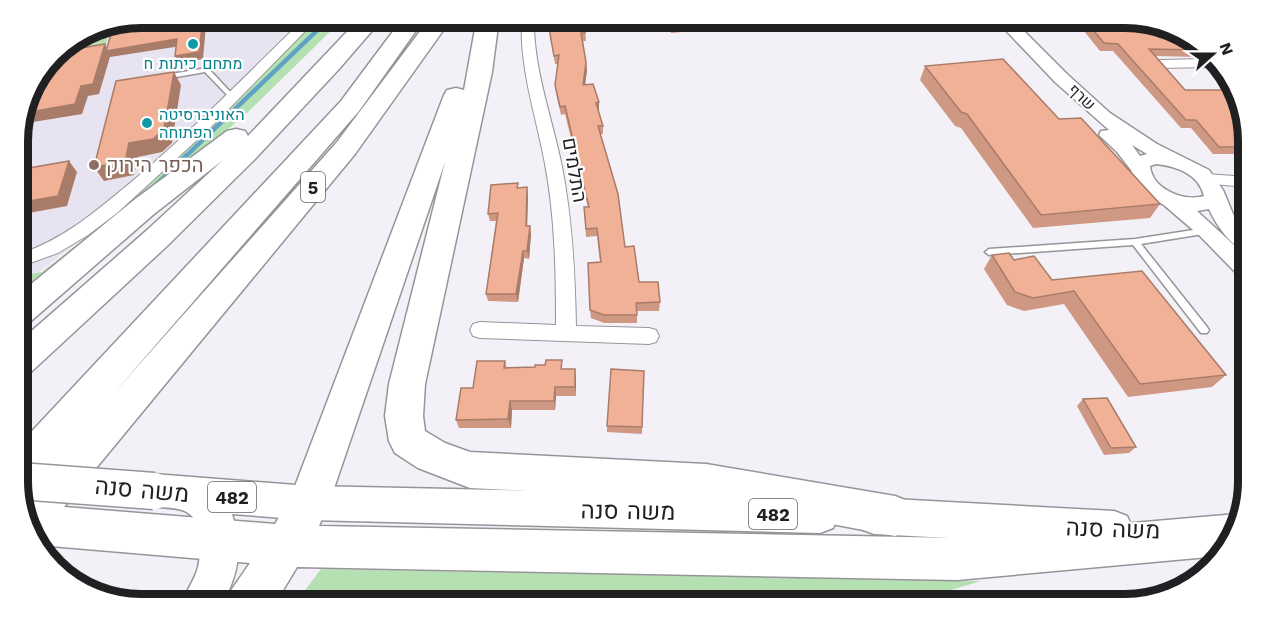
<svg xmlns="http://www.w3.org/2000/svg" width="1267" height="623" font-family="'Work Sans',Heebo,sans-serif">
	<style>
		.built { fill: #e8e3f0 }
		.green { fill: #b5e1b2 }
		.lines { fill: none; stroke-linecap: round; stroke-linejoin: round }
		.stream-far1 { stroke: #60a2c3; stroke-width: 4.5 }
		.stream { stroke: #60a2c3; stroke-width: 5 }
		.service-casing { stroke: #969499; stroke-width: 3 }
		.minor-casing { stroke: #969499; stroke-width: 2 }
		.tertiary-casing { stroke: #969499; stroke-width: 3 }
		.primary-casing { stroke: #969499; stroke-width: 3 }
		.motorway-casing { stroke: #969499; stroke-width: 3 }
		.service { fill: #fff; fill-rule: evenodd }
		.minor { fill: #fff; fill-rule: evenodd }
		.tertiary { fill: #fff; fill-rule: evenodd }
		.primary { fill: #fff; fill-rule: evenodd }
		.motorway { fill: #fff; fill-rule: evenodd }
		.primary-bridge-casing { stroke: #969499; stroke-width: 39; stroke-linecap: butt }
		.primary-bridge { stroke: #fff; stroke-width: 36 }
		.wall { fill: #cf9882 }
		.shaded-wall { fill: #a97c6a }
		.building { fill: #f1b197; stroke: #a97c6a; stroke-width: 1.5 }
		.culture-dot { fill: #0f9aa8; stroke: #fff; stroke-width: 2 }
		.education-dot { fill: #8d6e63; stroke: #fff; stroke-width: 2 }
		.labels { text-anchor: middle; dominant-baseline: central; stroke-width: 4.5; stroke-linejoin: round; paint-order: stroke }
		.far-culture-label { font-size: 16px; fill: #0d838f; stroke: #fff }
		.far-street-label { font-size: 16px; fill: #201f21; stroke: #fff }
		.shield { fill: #fff; stroke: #636264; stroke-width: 1.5 }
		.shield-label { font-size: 18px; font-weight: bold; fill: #201f21 }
		.education-label { font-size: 20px; fill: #785e54; stroke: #fff; text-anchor: start }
		.street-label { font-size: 20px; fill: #201f21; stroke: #fff }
		.near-street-label { font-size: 24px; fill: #201f21; stroke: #fff }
		.rim { fill: none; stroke: #201f21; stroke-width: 8 }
	</style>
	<rect width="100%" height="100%" fill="#f3f1f7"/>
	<polygon class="built" points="142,18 315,18 137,197 19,287 18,133 31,87 60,49 95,27"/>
	<g class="green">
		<polygon points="315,18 344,18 248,112 157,191 19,302 19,276 42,272 137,197"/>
		<path d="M112 24 102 55 48 64C64 43 86 29 112 24Z"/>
		<polygon points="321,569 981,581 901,605 294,605"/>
	</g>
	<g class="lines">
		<polyline class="stream-far1" points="185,157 330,18"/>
		<polyline class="stream" points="155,186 186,156"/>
		<g class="service-casing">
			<g id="service">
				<polygon points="207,68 209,69 234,96 234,98 230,98 205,72 165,79 162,77 165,75"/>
				<polygon points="1206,228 1210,231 1209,233 1141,244 1207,327 1209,330 1207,333 1201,333 1133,245 989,255 985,252 989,249 1135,239"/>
			</g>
		</g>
		<g class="minor-casing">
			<g id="minor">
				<path d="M305 18H318L210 128 117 213 88 235 58 253 19 267V254C64 240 100 208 136 178 195 128 249 72 305 18Z"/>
				<path d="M522 18H534C533 67 551 114 561 162 572 215 575 271 576 326L649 328 656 330 659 336 656 342 649 344 480 338 473 336 470 330 473 324 480 322 556 325C556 271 555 217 545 164 536 115 519 68 522 18Z"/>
				<polygon points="1196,45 1228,73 1232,84 1226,83 1211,67 1160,68 1153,64 1160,60 1203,59 1193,48"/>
				<polygon points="1206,174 1248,177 1248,187 1200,183 1198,179 1200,175"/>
			</g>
		</g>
		<g class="tertiary-casing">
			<path id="tertiary" d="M994 18H1011L1068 75 1110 113 1157 144 1209 170 1223 190 1233 214 1248 231V252C1232 248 1216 225 1209 209L1197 211 1248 258V279L1240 277 1200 236 1164 205 1149 197 1139 189 1131 170 1117 152 1099 135 1101 131 1109 130 1055 82ZM1132 145 1147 154 1140 156ZM1156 164C1176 166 1199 174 1204 196 1183 202 1152 189 1150 166Z"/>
		</g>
		<g class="primary-casing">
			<g id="primary">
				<path d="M154 474 309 486 820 497 833 502 839 515 833 528 820 533 309 520 232 514C243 550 239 572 222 605H180C185 593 195 580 198 567 202 549 204 517 182 510 169 506 156 509 141 503L136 491 141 479Z"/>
				<polygon points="874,498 1114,511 1127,516 1133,529 1127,542 1114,547 874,534 861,529 855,516 861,503"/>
			</g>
		</g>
		<g class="motorway-casing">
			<g id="motorway">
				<polygon points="360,18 383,18 339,69 255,159 167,246 31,372 19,376 19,342 146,231 223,160 154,214 31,321 19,325 19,294 134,200 227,131 236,129 245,131 248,136"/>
				<polygon points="403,18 425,18 359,111 113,394 337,142 430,18 452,18 355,154 64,507 275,524 292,494 444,95 447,90 456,88 464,90 477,18 499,18 492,72 425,384 423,416 425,431 445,443 470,452 706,464 895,496 910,502 916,516 910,530 895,536 706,500 470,488 418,468 395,453 389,441 385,416 389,384 445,162 329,503 319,526 957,538 1237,514 1241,515 1236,536 1219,556 957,580 297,567 274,605 226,605 232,589 250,563 39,545 23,507 23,502 30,487 19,491 19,445 341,101"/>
			</g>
		</g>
		<use href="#service" class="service"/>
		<use href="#minor" class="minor"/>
		<use href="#tertiary" class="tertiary"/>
		<use href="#primary" class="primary"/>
		<use href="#motorway" class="motorway"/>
		<g class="primary-bridge-casing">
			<polyline id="primary-bridge" points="19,481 154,491"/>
		</g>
		<use href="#primary-bridge" class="primary-bridge"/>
	</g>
	<g class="wall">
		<polygon points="554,18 584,18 586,41 583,41 587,70 585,85 599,110 598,110 603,126 603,134 600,134 625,247 639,282 660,302 659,311 637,311 637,323 604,323 591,318 590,310 600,262 597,236 586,237 584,207 588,207 565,114 561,115 556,93 555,85 558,64 555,64 550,34"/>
		<polygon points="665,18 689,18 694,28 694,31 671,33"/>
		<polygon points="1064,18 1125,18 1180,31 1202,50 1198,57 1155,56 1185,90 1248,126 1248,154 1213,154 1191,128 1181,128 1113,51 1100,51 1084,31 1074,31"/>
		<polygon points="925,66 1059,119 1160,204 1150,218 1033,228 961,128 955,126 920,80"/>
		<polygon points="518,183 518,187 528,195 527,226 530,226 531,234 529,259 524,258 518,302 488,301 486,294 496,221 490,221 488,214"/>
		<polygon points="992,255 1014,260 1226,375 1212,387 1128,397 1064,304 1024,311 1007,305 984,269"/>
		<polygon points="505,361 507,368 563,369 576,378 576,396 556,396 555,410 512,410 511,428 459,428 456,420 473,388"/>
		<polygon points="644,371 642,434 607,432 607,426"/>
		<polygon points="1083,399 1136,447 1129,453 1104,455 1077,406"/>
	</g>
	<g class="shaded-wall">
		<polygon points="159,18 164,18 162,32 158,25"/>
		<polygon points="203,18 206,25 203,59 179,63 175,56"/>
		<polygon points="177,39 181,46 110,57 99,94 88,96 82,114 21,124 24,113 81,86 105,44 108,50"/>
		<polygon points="586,62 587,70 584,93 583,85"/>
		<polygon points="174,72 181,85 172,143 162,152 138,157 134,175 104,181 94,167"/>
		<polygon points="599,102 599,110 596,111 596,103"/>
		<polygon points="69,161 77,172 67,206 18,215 18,203"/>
		<polygon points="527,187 528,195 527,234 526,226"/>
		<polygon points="530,226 531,234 529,259 527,251"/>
		<polygon points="523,251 524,258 518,302 516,294"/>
		<polygon points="575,369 576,378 576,396 575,387"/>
		<polygon points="555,387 556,396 555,410 554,401"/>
		<polygon points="510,401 512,410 511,428 508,419"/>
	</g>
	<g class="building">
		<polygon points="142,18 159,18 158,25 203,18 199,52 175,56 177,39 106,51 114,24"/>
		<polygon points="555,18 584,18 585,33 581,33 586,62 583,85 593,84 599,102 596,103 603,126 598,126 618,194 625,247 634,246 639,282 658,282 660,302 636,303 637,315 604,315 590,310 588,263 601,262 597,228 586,229 584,207 589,207 565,106 560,107 555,85 559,55 554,56 550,34 550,19 555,19"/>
		<polygon points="667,18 689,18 694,28 672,30"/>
		<polygon points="1073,18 1125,18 1180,31 1201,50 1149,49 1185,90 1230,90 1237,96 1248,126 1248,147 1219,147 1196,120 1186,120 1118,44 1104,43 1088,24 1078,24"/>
		<polygon points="105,44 93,84 81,86 75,104 24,113 31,87 58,52"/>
		<polygon points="1003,59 1059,119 1081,118 1160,204 1041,215 967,114 961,112 925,66"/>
		<polygon points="174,72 164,129 153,139 129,143 125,162 94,167 116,81"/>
		<polygon points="69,161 58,196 18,203 18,170"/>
		<polygon points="518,183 517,188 527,187 526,226 530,226 527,251 523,251 516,294 486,294 498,213 488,214 491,185"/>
		<polygon points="1009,253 1014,260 1034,256 1052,280 1142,271 1226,375 1140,384 1074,291 1033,298 1015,292 992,255"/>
		<polygon points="546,360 562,360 561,369 575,369 575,387 555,387 554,401 510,401 508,419 456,420 461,388 473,388 477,361 505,361 504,368 535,367 535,365 545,365"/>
		<polygon points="611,369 644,371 642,427 607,426"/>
		<polygon points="1107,398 1136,447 1111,448 1083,399"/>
	</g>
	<g class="culture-dot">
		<circle cx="193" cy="44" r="6"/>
		<circle cx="147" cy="123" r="6"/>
	</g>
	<circle class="education-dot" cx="94" cy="165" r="6"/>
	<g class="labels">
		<g class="far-culture-label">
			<text x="193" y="63">מתחם כיתות ח</text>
			<text x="159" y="114" text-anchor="start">האוניברסיטה<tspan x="159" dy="18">הפתוחה</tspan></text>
		</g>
		<g class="far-street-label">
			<text transform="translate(1082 97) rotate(43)">שרף</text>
		</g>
		<g class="shield">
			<rect x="301" y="172" width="24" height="30" rx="4.5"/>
			<rect x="208" y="482" width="48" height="30" rx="4.5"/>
			<rect x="749" y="499" width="48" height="30" rx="4.5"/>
		</g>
		<g class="shield-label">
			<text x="313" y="187">5</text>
			<text x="232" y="497">482</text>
			<text x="773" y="514">482</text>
		</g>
		<g class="education-label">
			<text x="106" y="165">הכפר הירוק</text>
		</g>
		<g class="street-label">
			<text transform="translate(575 170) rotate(80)">התלמים</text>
		</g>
		<g class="near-street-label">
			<text transform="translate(142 490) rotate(5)">משה סנה</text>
			<text transform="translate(628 511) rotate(1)">משה סנה</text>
			<text transform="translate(1113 529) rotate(2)">משה סנה</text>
		</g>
	</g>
	<path d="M0 0H1267V623H0ZM141 28H1125A113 113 0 0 1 1238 141V481A113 113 0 0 1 1125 594H141A113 113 0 0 1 28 481V141A113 113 0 0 1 141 28Z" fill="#fff" fill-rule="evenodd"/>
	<path class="rim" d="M141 28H1125A113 113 0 0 1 1238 141V481A113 113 0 0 1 1125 594H141A113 113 0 0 1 28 481V141A113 113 0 0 1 141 28Z"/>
	<g transform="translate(1213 54) rotate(69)" stroke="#ffffff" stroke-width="4.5" paint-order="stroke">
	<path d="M0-4.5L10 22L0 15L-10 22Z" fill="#201f21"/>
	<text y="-9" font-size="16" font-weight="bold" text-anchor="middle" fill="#201f21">N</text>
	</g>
</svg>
